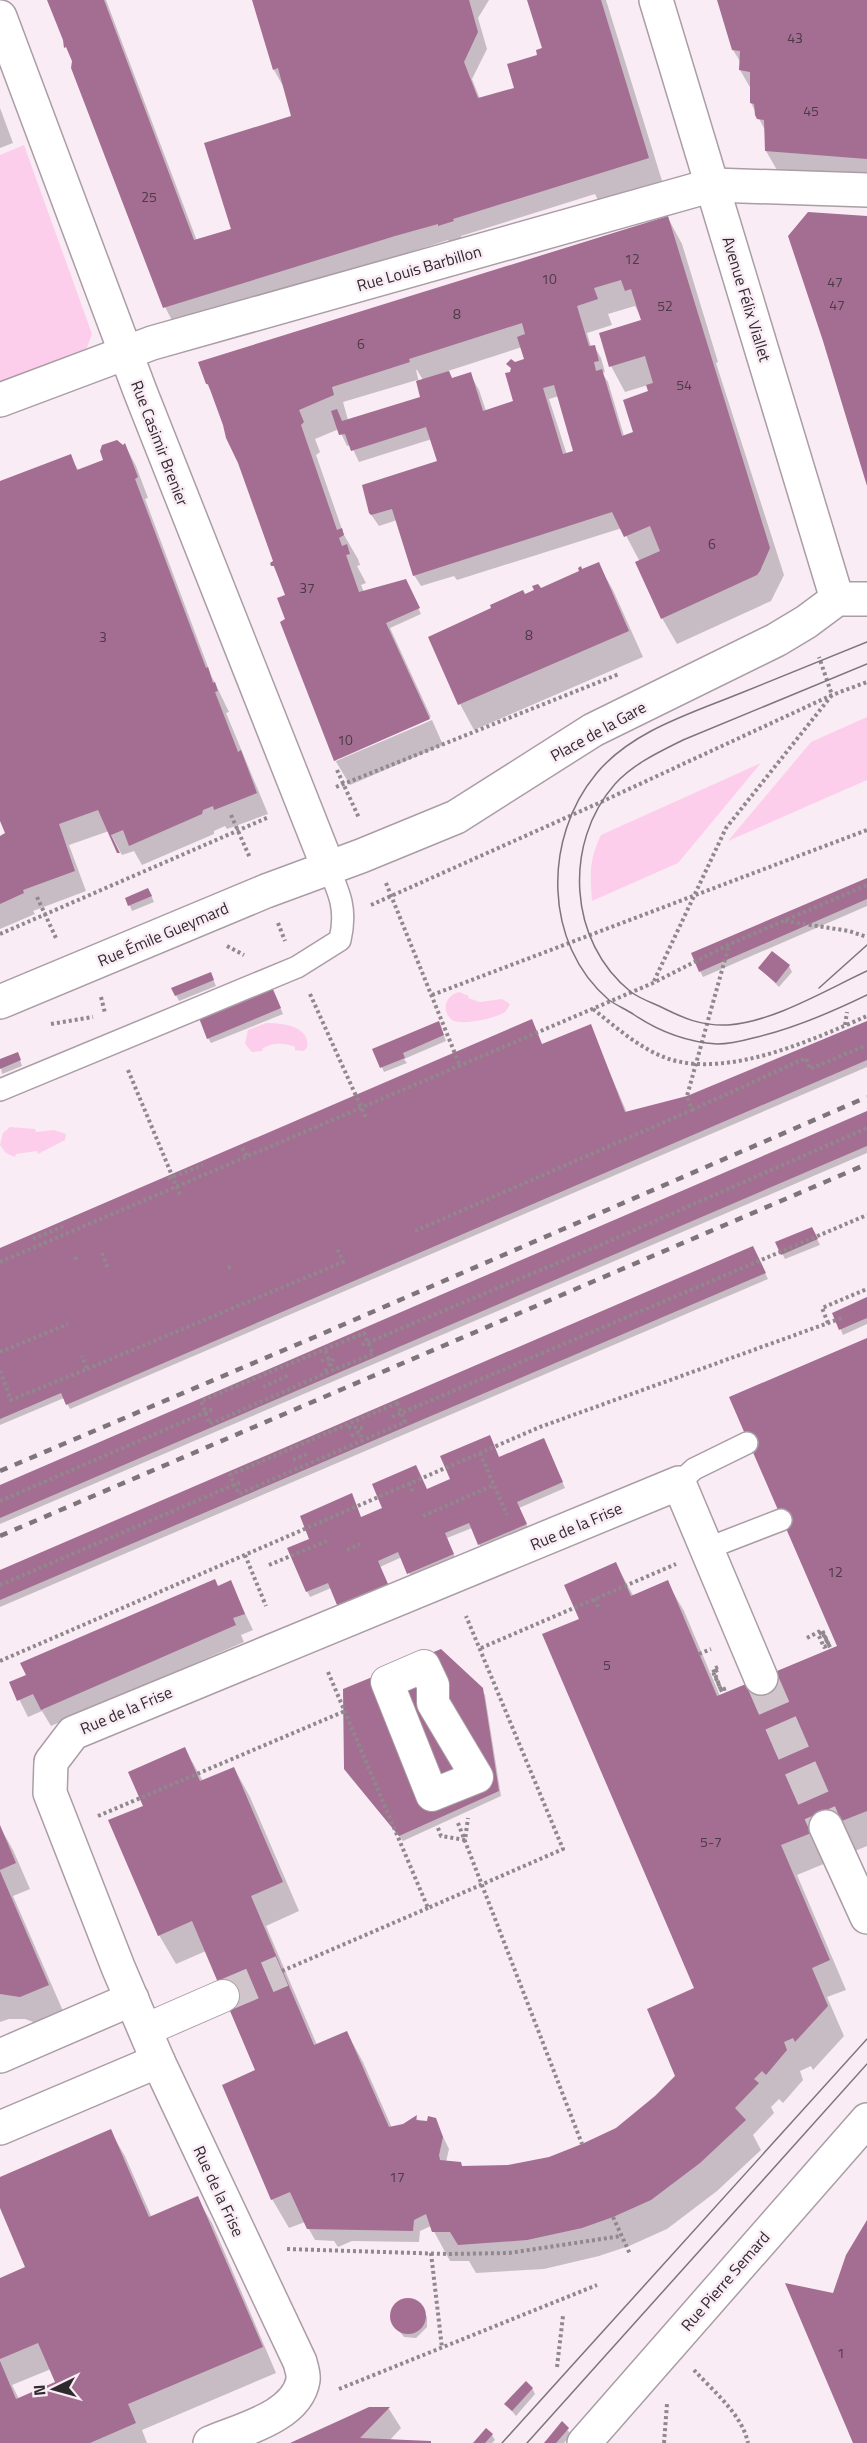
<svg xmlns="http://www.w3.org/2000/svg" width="867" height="2443" font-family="'Titillium Web',sans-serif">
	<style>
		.green { fill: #fdceec }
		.shadow { fill: #0003; fill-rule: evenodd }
		.building { fill: #a46d92; fill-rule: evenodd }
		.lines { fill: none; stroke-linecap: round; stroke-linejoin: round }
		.pedestrian-tunnel { stroke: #d1c5cc; stroke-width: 32; stroke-dasharray: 32 16; stroke-linecap: butt }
		.minor-tunnel { stroke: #d1c5cc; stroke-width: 33; stroke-dasharray: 33 16; stroke-linecap: butt }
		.service-casing { stroke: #aa9da5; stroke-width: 24 }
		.pedestrian-casing { stroke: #aa9da5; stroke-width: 34 }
		.minor-casing { stroke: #aa9da5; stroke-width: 36 }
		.tertiary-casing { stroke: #aa9da5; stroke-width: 36 }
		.path { stroke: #91888e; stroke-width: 4; stroke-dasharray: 3 3; stroke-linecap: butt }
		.service { stroke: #fff; stroke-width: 21 }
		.pedestrian { stroke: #fff; stroke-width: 32 }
		.minor { stroke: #fff; stroke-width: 33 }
		.tertiary { stroke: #fff; stroke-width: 33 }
		.tram { stroke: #7d757a; stroke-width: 1.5 }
		.rail { stroke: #7d757a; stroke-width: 4.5; stroke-dasharray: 8 8; stroke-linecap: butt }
		.labels { text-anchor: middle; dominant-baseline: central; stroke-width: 5; stroke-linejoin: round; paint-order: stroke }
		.number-label { font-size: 14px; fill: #4c3b47 }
		.street-label { font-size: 16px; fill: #2f2a2e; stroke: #f9ecf4 }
	</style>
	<rect width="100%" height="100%" fill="#f9ecf4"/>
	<g class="green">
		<polygon points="24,145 92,334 85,353 0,388 0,155"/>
		<polygon points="867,717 867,780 728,841 811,742"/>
		<path d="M761 763 678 863 592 901C590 874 589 860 601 835Z"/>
		<path d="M459 992 469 996 468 998 480 1002 502 999 510 1004C509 1006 507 1010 505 1012 497 1018 464 1025 454 1021 440 1013 445 995 459 992Z"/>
		<path d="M266 1023C282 1023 311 1026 307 1048L303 1051 295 1050V1047C284 1043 273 1042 262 1049L263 1051 252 1052 245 1044 248 1030Z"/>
		<polygon points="10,1127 35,1129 36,1132 54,1130 66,1134 65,1140 38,1154 37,1151 16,1154 15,1157 6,1153 0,1145 3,1133"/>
	</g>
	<g class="shadow">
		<polygon points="49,0 106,0 197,241 233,229 293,117 283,86 274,70 253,0 489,0 478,18 487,49 472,79 480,99 516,89 547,60 529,0 606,0 663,184 600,204 595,194 461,236 462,238 449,242 448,240 404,254 405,257 176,328 165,307"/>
		<polygon points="718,0 867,0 867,183 781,177 766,151 766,132 751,103 751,89 740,70 741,63 733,50"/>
		<polygon points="0,108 13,143 0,148"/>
		<path d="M668 218 682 244 718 362 716 363 784 575 771 601 677 644 662 618 640 562 622 528 457 580 454 576 421 586 414 575 397 520 379 526 370 513 439 462 432 439 359 462 351 445 347 446 339 429 315 439 320 452 316 455 344 535 358 559 360 565 357 566 366 583 361 585 364 592 408 586 421 614 390 628 431 717 336 758V761L432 720 443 745 350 785 335 760 288 620 287 596 273 565 275 562 214 396 207 384ZM635 306 643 321 611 366 625 392 648 385 650 392 634 433 624 436 608 382 602 373 605 372 601 358 594 346 591 347 587 333 612 325 608 314ZM522 347 526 360 508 364 512 370 515 402 486 411 479 390 470 374 452 379 448 371ZM416 370H417L423 380 419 382ZM417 380 424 405 348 420 343 402ZM559 396 575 452 567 455 549 399Z"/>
		<polygon points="125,445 136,466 148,498 145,499 211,675 229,712 226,713 268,814 227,829 225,826 214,831 214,834 142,865 134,851 122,855 109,831 69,845 86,891 33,911 35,914 0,929 0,837 7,834 0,816 0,482 70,456 79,471 105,461"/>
		<polygon points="598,564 613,590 643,657 474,730 460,704 525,596"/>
		<polygon points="867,879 867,906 703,977 700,971"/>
		<polygon points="151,895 154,902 132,911 127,899"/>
		<polygon points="789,966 792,972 779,987 760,968"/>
		<polygon points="213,979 216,986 179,1001 173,989"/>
		<polygon points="275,995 283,1014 211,1043 208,1038"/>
		<polygon points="867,1023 867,1067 70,1409 64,1398 0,1425 0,1250 542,1046 590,1026 627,1113 688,1097"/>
		<polygon points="441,1028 446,1041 404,1059 407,1063 384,1072 374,1049"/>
		<polygon points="19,1057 22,1066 2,1074 0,1061"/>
		<polygon points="867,1112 867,1153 0,1524 0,1487"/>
		<polygon points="812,1229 820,1245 785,1259 777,1243"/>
		<polygon points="755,1253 768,1279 0,1607 0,1571"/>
		<polygon points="867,1299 867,1324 843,1335 834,1313"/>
		<polygon points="867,1340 867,1846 797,1875 846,1990 827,1997 844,2036 813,2070 811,2066 800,2071 803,2080 783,2103 779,2099 771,2107 774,2113 753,2135 761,2150 717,2191 667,2229 629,2246 599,2256 544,2269 476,2273 469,2261 450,2261 431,2226 420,2231 419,2242 352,2241 338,2247 334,2241 315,2240 305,2222 289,2228 272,2199 257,2071 206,1951 176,1964 159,1935 145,1806 185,1749 203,1781 234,1768 250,1797 299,1911 266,1926 317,2045 347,2033 363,2062 392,2128 404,2125 416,2117 419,2122 429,2123 435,2120 449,2149 446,2162 462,2168 508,2166 550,2158 616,2129 656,2097 677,2076 696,1989 581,1620 616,1564 634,1597 667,1582 684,1611 720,1696 839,1647"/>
		<polygon points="546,1445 565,1488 519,1508 529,1530 482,1550 472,1528 447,1538 456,1560 412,1579 402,1557 380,1567 390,1589 341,1610 331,1588 310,1597 307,1591 361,1518 499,1459"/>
		<polygon points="230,1582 253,1630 241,1635 244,1642 51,1726 42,1711 28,1717 11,1683"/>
		<polygon points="481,1689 485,1695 501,1796 403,1841 349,1775"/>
		<polygon points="0,1827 13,1850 30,1889 13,1896 63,2011 36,2023 25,2019 9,2019 0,2022"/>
		<path d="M110 2131 125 2156 152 2218 197 2198 212 2223 276 2373 142 2430 147 2443H0V2280L27 2268 0 2204V2178ZM51 2369 57 2383 19 2399 12 2385Z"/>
		<polygon points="404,2299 416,2302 427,2317 427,2327 416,2338 404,2337 393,2323 392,2311 394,2307"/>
		<polygon points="532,2388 535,2394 516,2416 506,2404"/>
		<polygon points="369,2408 389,2409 401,2428 389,2441 429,2443 293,2443"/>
		<polygon points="562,2424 571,2434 564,2443 546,2443"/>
		<polygon points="492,2435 495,2440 492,2443 475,2443"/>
	</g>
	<g class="building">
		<polygon points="47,0 104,0 194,240 231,229 204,143 291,116 278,68 273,70 252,0 469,0 478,32 464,62 478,98 514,88 507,64 537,55 536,50 542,48 527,0 601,0 649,158 453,219 454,221 438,226 438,224 395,236 163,308 71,68 72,61 66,47 64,48 63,40"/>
		<polygon points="717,0 867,0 867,159 765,151 764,120 757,119 755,115 754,104 750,103 750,72 739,70 740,51 732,50"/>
		<polygon points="808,212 867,216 867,486 823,341 788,236"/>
		<path d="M668 216 770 548 760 571 757 575 661 619 635 562 660 551 650 526 624 537 612 512 413 576 392 509 371 515 369 513 362 485 437 461 426 427 351 451 345 434 339 435 331 411 337 409 342 421 420 397 416 381 449 371 452 378 471 372 483 411 513 401 505 373 510 372 511 368 506 364 511 359 515 362 524 359 517 337 525 334 522 323 409 359 410 362 332 387 334 395 299 410 304 422 301 425 337 530 342 528 344 535 339 538 342 546 347 544 350 554 346 555 359 592 406 579 420 608 386 623 430 719 334 761 280 622 285 619 277 598 285 595 274 566H271L270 563 273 561 238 463 226 438 223 425 208 384H206L198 362ZM621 280 625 291 631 289 641 320 599 333 609 367 645 356 653 383 646 385 648 391 623 400 633 432 622 436 602 369 596 371 594 362 599 361 595 345 589 346 577 306 598 299 594 288ZM554 385 573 451 563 454 543 388Z"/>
		<polygon points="117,440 123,445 125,443 138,477 135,479 206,668 208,667 213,683 215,682 218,691 215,692 238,752 241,750 257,793 214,810 213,806 203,810 202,814 129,846 123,830 111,835 120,853 117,853 98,810 59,824 75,871 23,890 24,893 0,904 0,836 5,833 0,821 0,481 71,454 77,470 103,460 100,451 102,445"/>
		<polygon points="599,562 629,631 458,705 428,637 491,608 490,605 523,590 525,594 534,590 532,586 538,584 541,588 579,571 578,568 581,566 582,569"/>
		<polygon points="867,878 867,899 699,972 691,953"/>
		<polygon points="148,888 152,896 128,906 125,898"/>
		<polygon points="772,951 790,965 776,983 758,968"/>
		<polygon points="211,972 214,980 175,996 171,988"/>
		<polygon points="272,987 281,1008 207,1039 199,1018"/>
		<polygon points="532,1019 542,1044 591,1024 625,1112 687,1096 867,1021 867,1060 66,1405 61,1393 0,1419 0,1248"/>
		<polygon points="439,1021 444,1035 403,1053 405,1058 380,1068 372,1049"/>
		<polygon points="18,1052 21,1060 0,1069 0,1059"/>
		<polygon points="867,1111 867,1146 0,1518 0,1485"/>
		<polygon points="812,1227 818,1239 781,1255 775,1242"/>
		<polygon points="753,1246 766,1273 0,1600 0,1570"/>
		<polygon points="867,1297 867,1318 839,1330 832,1313"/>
		<polygon points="867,1338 867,1811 781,1845 830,1960 812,1968 828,2006 795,2042 793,2038 784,2042 787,2050 766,2075 762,2071 754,2079 759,2083 735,2108 746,2120 700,2163 651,2200 613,2217 582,2228 527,2240 458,2245 450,2232 432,2232 426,2214 414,2220 413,2231 307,2229 290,2192 271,2200 222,2085 255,2070 192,1921 158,1936 108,1820 143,1806 128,1772 185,1747 200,1781 234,1767 283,1882 251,1896 314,2045 347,2031 389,2127 403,2124 417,2115 416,2120 427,2121 428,2116 436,2118 443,2137 439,2155 440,2160 461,2162 462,2166 508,2165 549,2157 582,2144 616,2128 655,2096 675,2076 647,2009 694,1988 542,1634 579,1619 564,1585 616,1562 631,1596 668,1580 717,1696 837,1646 729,1397"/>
		<polygon points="490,1435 499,1457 544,1438 559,1473 563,1482 517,1502 527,1524 478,1545 469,1523 445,1533 454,1554 407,1574 398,1552 378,1561 388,1584 337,1605 328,1583 306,1592 287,1548 309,1539 300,1516 352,1493 361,1517 382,1508 372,1484 416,1465 427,1489 450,1479 440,1456"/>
		<polygon points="215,1579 218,1586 231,1580 245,1614 233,1618 236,1625 41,1710 33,1694 17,1701 9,1682 26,1675 20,1663"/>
		<polygon points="441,1649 483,1688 499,1791 399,1836 344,1769 343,1689"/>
		<polygon points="0,1825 16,1863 0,1870"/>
		<polygon points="0,1871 49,1985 20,1997 0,1994"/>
		<polygon points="111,2129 149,2217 198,2196 263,2347 128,2404 136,2423 90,2443 0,2443 0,2361 16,2399 55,2382 38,2343 0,2359 0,2278 25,2267 0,2208 0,2177"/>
		<polygon points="867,2220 867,2443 853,2443 785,2283 833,2293 846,2255"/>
		<circle cx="408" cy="2316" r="18"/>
		<polygon points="526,2381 533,2388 512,2411 504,2404"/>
		<polygon points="369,2407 390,2407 360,2438 431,2441 431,2443 290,2443"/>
		<polygon points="562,2421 569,2428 556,2443 544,2443"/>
		<polygon points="486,2428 493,2434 485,2443 473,2443"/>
	</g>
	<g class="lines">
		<polyline class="pedestrian-tunnel" points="223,1996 282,1971"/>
		<polyline class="minor-tunnel" points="761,1678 826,1827"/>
		<g class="service-casing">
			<g id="service">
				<path d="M0 1090 297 967 340 940C347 910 340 894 328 867"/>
				<polyline points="679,1483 694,1469 747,1443"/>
				<polyline points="706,1549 781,1520"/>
			</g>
		</g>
		<g class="pedestrian-casing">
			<g id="pedestrian">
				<polygon points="424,1666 433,1685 433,1703 477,1777 432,1795 387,1682"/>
				<polyline points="145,2030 223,1996"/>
			</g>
		</g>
		<g class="minor-casing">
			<g id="minor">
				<polyline points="656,0 837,599"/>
				<polyline points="0,17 140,391 328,867"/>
				<polyline points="0,400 152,343 713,185 867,190"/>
				<polyline points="0,1002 266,891 361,856 456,817 593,730 776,640 806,622 837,599 867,599"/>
				<polyline points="826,1827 867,1917"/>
				<polyline points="0,2056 132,1999"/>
				<polyline points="0,2128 158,2061"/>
				<path d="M210 2443C240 2430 297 2417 303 2380 304 2374 301 2367 300 2362L158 2061 118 1967 50 1793 51 1762 73 1733 679 1483 761 1678"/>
			</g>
		</g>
		<g class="tertiary-casing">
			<polyline id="tertiary" points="584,2443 867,2120"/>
		</g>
		<g class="path">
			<polyline points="337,770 359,818"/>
			<polyline points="336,787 619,674"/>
			<polyline points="231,815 250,858"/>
			<polyline points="386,883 460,1066"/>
			<polyline points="37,897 56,938 58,938"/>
			<polyline points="371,905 601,802 832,695 867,682"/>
			<polyline points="785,921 849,931 867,937"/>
			<polyline points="278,923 285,941"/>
			<polyline points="0,934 269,817"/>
			<polyline points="227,946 244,955"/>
			<polyline points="654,981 726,828 832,695 819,657"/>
			<polyline points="310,994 366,1118"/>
			<polyline points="432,995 867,830"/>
			<polyline points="101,997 105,1013"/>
			<path d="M593 1009C617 1028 640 1049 669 1059 729 1078 812 1040 867 1016"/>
			<polyline points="51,1024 93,1017"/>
			<polyline points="845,1025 847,1012"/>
			<polyline points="128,1070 181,1197"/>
			<polyline points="692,1110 806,1058 810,1069 867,1045"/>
			<polyline points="242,1148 247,1157"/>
			<polyline points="168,1179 203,1165"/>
			<polyline points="415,1231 692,1110 687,1096 729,945"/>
			<polyline points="33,1239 64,1226"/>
			<polyline points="102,1253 108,1269"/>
			<polyline points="75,1257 77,1261"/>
			<polyline points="0,1262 653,983 730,944 867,885"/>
			<polyline points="228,1268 233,1266"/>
			<polyline points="828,1323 822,1308 867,1289"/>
			<polyline points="362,1345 605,1243 867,1128"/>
			<polyline points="0,1352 68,1324"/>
			<polyline points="328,1358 333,1370 210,1424 201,1401 364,1333 373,1354 333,1370"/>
			<polyline points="321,1361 328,1358 325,1349"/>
			<polyline points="87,1369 343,1262 337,1248"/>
			<polyline points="0,1371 11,1400 87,1369 82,1356"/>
			<polyline points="325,1371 335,1356"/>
			<polyline points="263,1387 289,1375"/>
			<polygon points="397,1403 405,1422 239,1494 230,1475"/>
			<polyline points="392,1417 867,1215"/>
			<polyline points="348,1427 366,1428"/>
			<polyline points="351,1436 359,1432 363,1440"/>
			<polyline points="480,1453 507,1515"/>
			<polyline points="293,1460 307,1454"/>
			<polyline points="409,1483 414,1494"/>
			<polyline points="0,1501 213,1409"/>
			<polyline points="423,1516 494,1485"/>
			<polyline points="347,1550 360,1544"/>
			<polyline points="245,1555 266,1606"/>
			<polyline points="269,1565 327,1541"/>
			<polyline points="0,1585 243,1481"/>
			<polyline points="594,1599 600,1610"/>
			<polyline points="807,1638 822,1630 829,1645 824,1647 818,1634 822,1632 831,1649"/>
			<polyline points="481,1648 676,1564"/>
			<polyline points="699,1654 711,1649"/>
			<polyline points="0,1661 540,1427 842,1318"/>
			<polyline points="718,1667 713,1669 721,1690 727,1688"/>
			<polyline points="718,1670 713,1672 723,1694"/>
			<polyline points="328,1672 428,1908 563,1849 466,1616"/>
			<polyline points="98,1816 345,1711"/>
			<polyline points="458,1823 582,2144"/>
			<polyline points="438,1828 441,1836 465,1840 468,1818"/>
			<polyline points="282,1971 428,1908"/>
			<polyline points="613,2217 630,2254"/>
			<polyline points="287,2249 447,2254 509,2253 621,2236"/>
			<polyline points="431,2253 442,2348"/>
			<polyline points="557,2367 563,2316"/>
			<path d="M694 2370C713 2391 742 2414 748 2443"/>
			<polyline points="339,2389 597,2285"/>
			<polyline points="664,2443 667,2404"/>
		</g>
		<use href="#service" class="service"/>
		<use href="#pedestrian" class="pedestrian"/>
		<use href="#minor" class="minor"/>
		<use href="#tertiary" class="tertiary"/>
		<g class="tram">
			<path d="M867 642C825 659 783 676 741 693 692 713 631 731 596 774 543 838 543 944 609 1000 616 1005 625 1009 633 1014 658 1031 686 1042 717 1044 729 1044 742 1041 753 1038 793 1029 830 1013 867 995"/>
			<path d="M867 664 683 740C659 752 633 764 615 784 563 843 568 942 631 992 639 998 650 1002 659 1006 683 1018 700 1026 728 1025 773 1022 826 990 867 971"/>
			<polyline points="819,988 867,945"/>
			<polyline points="502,2443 867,2039"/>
			<polyline points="527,2443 867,2064"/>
		</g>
		<g class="rail">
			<polyline points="0,1471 324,1333 867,1097"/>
			<polyline points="0,1536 867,1164"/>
		</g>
	</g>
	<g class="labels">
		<g class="number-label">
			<text x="795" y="37">43</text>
			<text x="811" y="110">45</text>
			<text x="149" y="196">25</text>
			<text x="632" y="258">12</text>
			<text x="549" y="278">10</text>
			<text x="835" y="281">47</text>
			<text x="837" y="304">47</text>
			<text x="665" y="305">52</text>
			<text x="457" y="313">8</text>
			<text x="361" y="343">6</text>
			<text x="684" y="384">54</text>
			<text x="712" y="543">6</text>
			<text x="307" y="587">37</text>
			<text x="529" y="634">8</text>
			<text x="103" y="636">3</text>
			<text x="345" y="739">10</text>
			<text x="835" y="1571">12</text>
			<text x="607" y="1664">5</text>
			<text x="711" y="1841">5-7</text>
			<text x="397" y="2176">17</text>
			<text x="841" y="2352">1</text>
		</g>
		<g class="street-label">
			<text transform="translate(419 268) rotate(-16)">Rue Louis Barbillon</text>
			<text transform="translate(747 299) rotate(73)">Avenue Félix Viallet</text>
			<text transform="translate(160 443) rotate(69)">Rue Casimir Brenier</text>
			<text transform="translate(598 731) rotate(-29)">Place de la Gare</text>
			<text transform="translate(163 934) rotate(-23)">Rue Émile Gueymard</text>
			<text transform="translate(576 1526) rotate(-23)">Rue de la Frise</text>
			<text transform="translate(126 1710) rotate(-23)">Rue de la Frise</text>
			<text transform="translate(219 2191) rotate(65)">Rue de la Frise</text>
			<text transform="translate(725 2281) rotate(-49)">Rue Pierre Semard</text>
		</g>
	</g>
	<g transform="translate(54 2389) rotate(265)" stroke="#f9ecf4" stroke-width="4.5" paint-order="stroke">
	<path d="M0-4.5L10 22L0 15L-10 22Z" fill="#2f2a2e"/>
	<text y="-9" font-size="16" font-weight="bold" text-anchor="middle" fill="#2f2a2e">N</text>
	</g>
</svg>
